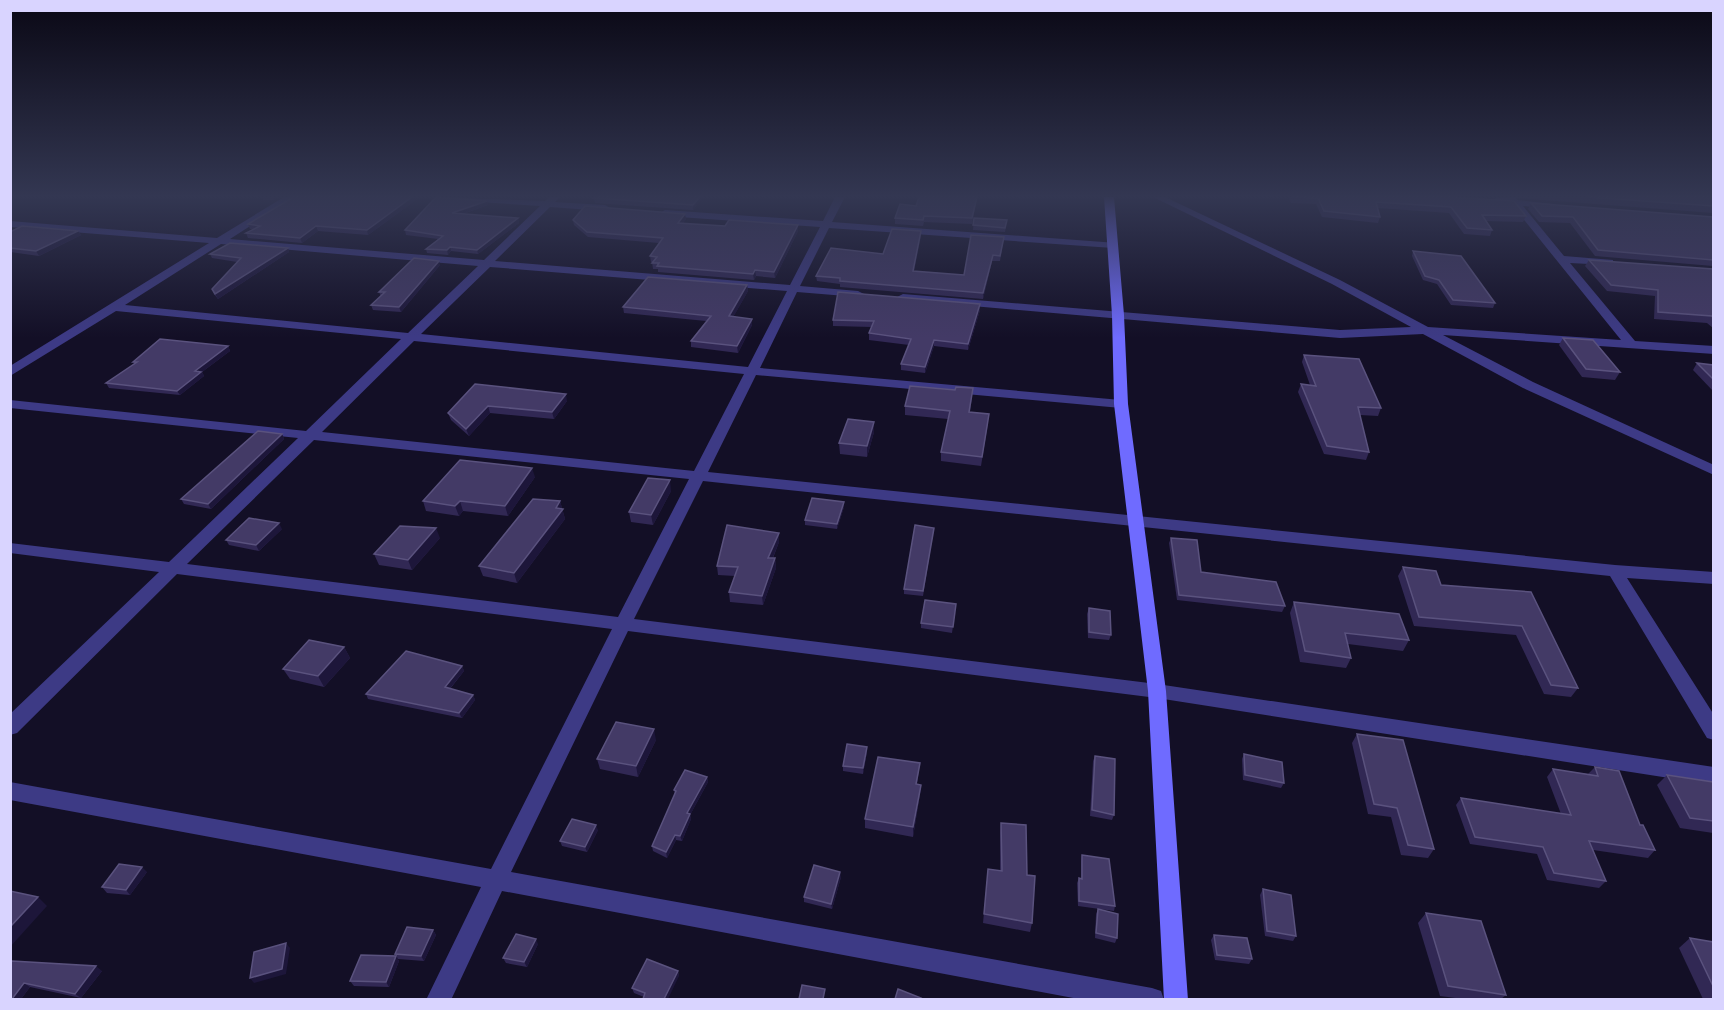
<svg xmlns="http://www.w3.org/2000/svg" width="1724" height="1010" font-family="'IBM Plex Sans',sans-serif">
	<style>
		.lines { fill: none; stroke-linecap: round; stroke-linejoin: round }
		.street { fill: #3d3a85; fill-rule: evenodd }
		.secondary { fill: #6f6bff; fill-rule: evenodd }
		.wall { fill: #312854 }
		.shaded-wall { fill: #1d163a }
		.building { fill: #433a66; stroke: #5a527e; stroke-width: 1.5 }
	</style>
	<rect width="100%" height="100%" fill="#130f26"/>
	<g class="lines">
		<g class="street">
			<path d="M284 197H295L230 239 484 260 540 206 446 200 441 197 545 201 550 197H560L555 202 605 205 610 208 605 211 550 207 495 261 790 285 820 227 665 216 660 213 665 210 823 221 835 197H845L832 222 1117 243 1118 245 1113 248 829 228 800 286 858 291 864 294 858 297 797 292 760 368 1121 400 1128 404 1121 408 756 375 708 472 1615 565 1714 572V584L1627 578 1714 715V740L1707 738 1610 576 703 481 634 619 1157 684 1714 767V785L1157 698 628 631 511 872 1152 988 1161 991 1164 1000H1084L502 891 451 1000H426L481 887 10 800V782L491 869 612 629 177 574 17 733 10 735V714L159 572 10 553V543L169 562 298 438 10 408V400L306 431 401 339 116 311 10 376V366L209 243 10 227V221L217 238ZM221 244 478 266 408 333 125 305ZM490 267 787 291 748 367 421 334ZM414 341 744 374 694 471 322 432ZM314 440 689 479 618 617 187 564Z"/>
			<polygon points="1153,197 1165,197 1340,280 1428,327 1621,340 1512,205 1491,201 1496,198 1515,197 1518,200 1553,204 1555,206 1550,209 1523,206 1564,256 1613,260 1613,264 1609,265 1570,263 1635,341 1714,346 1714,354 1443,335 1533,382 1714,465 1714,475 1523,388 1423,334 1340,338 903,300 897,297 903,294 1340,330 1411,327 1332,284"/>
		</g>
		<polygon class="secondary" points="1104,197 1114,197 1124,315 1128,404 1166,691 1188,1000 1164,1000 1148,691 1114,404 1112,315"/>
	</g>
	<g class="wall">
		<polygon points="262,197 280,197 274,200 263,200"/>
		<polygon points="290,197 420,197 368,235 318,231 302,243 248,238 246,233 253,229 250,229 248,224 291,199"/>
		<polygon points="703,197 693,210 595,203 594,198"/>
		<polygon points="977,197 972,224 924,222 923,226 895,224 895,218 916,206"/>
		<polygon points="1288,197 1451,197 1526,216 1523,222 1486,221 1492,230 1490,236 1464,234 1449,213 1378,208 1380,217 1378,223 1322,217 1316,204 1291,203"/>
		<polygon points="1518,197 1713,197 1713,213 1519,198"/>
		<polygon points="445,198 487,201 488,205 463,214 518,218 519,223 478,254 451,251 448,255 427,253 426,249 438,239 406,235 405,230"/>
		<polygon points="1531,203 1713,217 1713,266 1595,256 1570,223 1539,222 1528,209"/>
		<polygon points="974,218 1007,220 1005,232 973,230"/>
		<polygon points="686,219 683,223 725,226 798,225 798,231 775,278 756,276 754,280 658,272 658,269 653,269 652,262 651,262 650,256 659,243 588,237 574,225 573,220"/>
		<polygon points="78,231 81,235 39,256 10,252 10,232"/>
		<polygon points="921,231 914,271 964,275 1004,237 1000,261 992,261 983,299 840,287 840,284 817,281 816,276 883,254"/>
		<polygon points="288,248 289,252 218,299 214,294 212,289 237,262 212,258 210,254"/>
		<polygon points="1413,251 1495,303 1493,308 1451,305 1437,284 1423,280 1412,256"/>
		<polygon points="1589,260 1713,269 1713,328 1707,323 1654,319 1655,296 1607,291 1585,266"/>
		<polygon points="440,265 401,312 373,310 371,305 381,297 379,292"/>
		<polygon points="747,285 748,291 733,317 752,325 738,353 691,347 691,341 706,321 624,313 623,307"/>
		<polygon points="980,310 968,350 934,346 925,373 901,370 901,364 909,345 869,340 869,333 872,327 833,326 833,320"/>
		<polygon points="1563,338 1620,372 1615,380 1582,377 1559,345"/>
		<polygon points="228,346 230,351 202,372 204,376 180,395 109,388 106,383 134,364 133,362"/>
		<polygon points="1304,355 1381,408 1378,416 1360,415 1369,452 1366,460 1324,454 1298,392 1301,384 1310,385 1302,362"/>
		<polygon points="1697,363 1713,365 1713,391 1693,370"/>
		<polygon points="475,384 567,401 554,419 490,413 469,436 451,420 448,413"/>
		<polygon points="972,397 970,412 988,423 981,466 941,461 941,452 948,419 905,415 905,406"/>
		<polygon points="874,432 867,457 840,454 839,443"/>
		<polygon points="282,434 284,439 211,509 184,504 181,499"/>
		<polygon points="535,477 508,516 463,511 459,516 426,511 423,501"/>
		<polygon points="671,491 653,525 631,522 629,512"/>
		<polygon points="560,501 565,519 517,583 483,576 479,566"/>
		<polygon points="844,507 837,529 805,525 805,520"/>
		<polygon points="934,528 923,596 904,594 904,589"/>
		<polygon points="282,529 259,551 229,545 226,540"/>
		<polygon points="440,538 412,570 379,565 374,554"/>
		<polygon points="1171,538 1201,572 1285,606 1282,612 1177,600 1169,543"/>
		<polygon points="779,542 773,558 775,558 776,568 763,605 730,602 729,592 735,576 718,575 717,566"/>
		<polygon points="1403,567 1441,585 1531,592 1578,688 1571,697 1544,694 1516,635 1414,626 1398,576"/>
		<polygon points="1294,602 1409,640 1403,651 1348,644 1351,658 1346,668 1300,662 1290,613"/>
		<polygon points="956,604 952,633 921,628 921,623"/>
		<polygon points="1089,608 1111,635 1109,640 1088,638 1087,614"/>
		<polygon points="344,647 350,658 324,687 290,679 283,669"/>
		<polygon points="462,666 464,671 450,689 473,695 475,700 462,718 368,699 366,694"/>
		<polygon points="1357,734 1434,849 1428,858 1401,855 1391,817 1368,814 1352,743"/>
		<polygon points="656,740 638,777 600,769 597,759"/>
		<polygon points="867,752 863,774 843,771 843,766"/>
		<polygon points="1244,754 1284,783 1281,788 1243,780 1242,759"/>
		<polygon points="1095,756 1114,815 1112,820 1090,816 1093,761"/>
		<polygon points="920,763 917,784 921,785 920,794 913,837 865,828 865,819"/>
		<polygon points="1595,767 1640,825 1655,850 1648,858 1593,850 1606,881 1599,888 1547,880 1537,854 1470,844 1456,805 1461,798 1561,814 1547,777 1553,769 1588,774"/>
		<polygon points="1667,775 1713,782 1713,833 1680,828 1657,785"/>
		<polygon points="707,777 708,782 690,815 691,819 682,841 676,840 667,858 653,851 652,846 675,794 674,790"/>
		<polygon points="1001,823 1027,875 1032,923 1030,932 983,923 988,869 1000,871 1000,832"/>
		<polygon points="598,830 587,852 562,846 560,841"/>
		<polygon points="1082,855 1115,906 1114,911 1078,906 1077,883 1079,878 1081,878 1081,861"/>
		<polygon points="147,872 130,895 107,893 102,887"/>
		<polygon points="841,877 832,909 804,902 804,897"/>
		<polygon points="1263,889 1296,936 1293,941 1265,936 1260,895"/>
		<polygon points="1098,909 1117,938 1115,943 1095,938 1096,914"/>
		<polygon points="1426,913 1506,995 1501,999 1463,999 1440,996 1418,923"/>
		<polygon points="433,930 436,935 424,961 398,959 395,954"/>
		<polygon points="1214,935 1252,959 1249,964 1215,960 1211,940"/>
		<polygon points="1690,938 1713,942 1713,999 1703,999 1679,948"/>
		<polygon points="538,944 527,967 506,963 503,958"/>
		<polygon points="396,956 399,961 389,987 354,986 350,981"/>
		<polygon points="10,964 102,971 81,998 30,987 21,999"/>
		<polygon points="678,971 679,976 644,997 634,993 632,988"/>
	</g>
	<g class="shaded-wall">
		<polygon points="273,197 280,197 274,200"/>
		<polygon points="412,197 420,197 368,235 367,230"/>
		<polygon points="700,197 703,197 693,210 693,205"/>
		<polygon points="487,201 488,205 453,217 452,213"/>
		<polygon points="685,214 686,219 679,228 678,223"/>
		<polygon points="518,218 519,223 478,254 477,250"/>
		<polygon points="798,225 798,231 775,278 774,272"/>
		<polygon points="316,226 318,231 302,243 300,238"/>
		<polygon points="78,231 81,235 39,256 36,251"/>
		<polygon points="921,231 921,237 913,277 913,271"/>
		<polygon points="450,247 451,251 448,255 447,250"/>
		<polygon points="288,248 289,252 218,299 215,294"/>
		<polygon points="993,255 992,261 983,299 983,293"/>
		<polygon points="439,261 440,265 401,312 399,307"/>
		<polygon points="755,270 756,276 754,280 753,274"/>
		<polygon points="747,285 748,291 730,323 729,316"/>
		<polygon points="980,304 980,310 968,350 968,344"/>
		<polygon points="752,319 752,325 738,353 737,346"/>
		<polygon points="934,340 934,346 925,373 925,367"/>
		<polygon points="228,346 230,351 202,372 204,376 180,395 177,391 195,371"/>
		<polygon points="566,394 567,401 554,419 552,412"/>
		<polygon points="488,406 490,413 469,436 466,429"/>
		<polygon points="874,422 874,432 867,457 867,446"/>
		<polygon points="282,434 284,439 211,509 208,504"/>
		<polygon points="532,468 535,477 508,516 505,506"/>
		<polygon points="670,480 671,491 653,525 651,515"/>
		<polygon points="460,501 463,511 459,516 455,506"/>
		<polygon points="560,501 565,519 517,583 514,573"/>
		<polygon points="844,502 844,507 837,529 837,524"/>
		<polygon points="279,523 282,529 259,551 256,545"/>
		<polygon points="436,528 440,538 412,570 408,560"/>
		<polygon points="779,533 779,542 769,567 768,558"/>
		<polygon points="775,558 776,568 763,605 762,596"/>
		<polygon points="344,647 350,658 324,687 318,676"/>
		<polygon points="462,666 464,671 447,692 445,687"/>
		<polygon points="473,695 475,700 462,718 459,713"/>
		<polygon points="654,729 656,740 638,777 636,766"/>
		<polygon points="867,747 867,752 863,774 863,768"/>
		<polygon points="707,777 708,782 690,815 691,819 682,841 680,836 687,813"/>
		<polygon points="921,785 920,794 913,837 913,827"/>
		<polygon points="596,825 598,830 587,852 585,847"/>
		<polygon points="675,835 676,840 667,858 666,852"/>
		<polygon points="142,867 147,872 130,895 126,890"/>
		<polygon points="840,872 841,877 832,909 831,904"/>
		<polygon points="38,897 47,906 10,947 10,927"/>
		<polygon points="433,930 436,935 424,961 421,956"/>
		<polygon points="536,939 538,944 527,967 524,962"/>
		<polygon points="286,943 290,948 286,974 254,983 250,978"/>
		<polygon points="396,956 399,961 389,987 386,982"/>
		<polygon points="96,966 102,971 81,998 75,994"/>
		<polygon points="678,971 679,976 668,999 664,999"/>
		<polygon points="24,983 30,987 21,999 12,999"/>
	</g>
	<g class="building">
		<polygon points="290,197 412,197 367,230 316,226 300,238 246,233 260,226 248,224 294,197"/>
		<polygon points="436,197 487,201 452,213 518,218 477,250 450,247 447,250 426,249 443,236 405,230"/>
		<polygon points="596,197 700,197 693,205 594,198"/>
		<polygon points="919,197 977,197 972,218 924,216 923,220 895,218 900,204 916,206"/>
		<polygon points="1293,197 1451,197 1514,201 1526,216 1482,215 1492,230 1467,228 1451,207 1376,202 1380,217 1324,211 1318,198"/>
		<polygon points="1588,197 1713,197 1713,206"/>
		<polygon points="1531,203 1713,217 1713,260 1598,250 1573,217 1542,216"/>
		<polygon points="585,206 685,214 678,223 725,226 729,220 798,225 774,272 755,270 753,274 657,266 659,263 652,263 657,257 650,256 663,238 587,232 573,220"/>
		<polygon points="974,218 1007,220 1005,228 973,225"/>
		<polygon points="22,226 78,231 36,251 10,248 10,232"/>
		<polygon points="892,229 921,231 913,271 964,275 971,235 1004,237 1000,256 993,255 983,293 840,281 840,278 816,276 831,248 883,254"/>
		<polygon points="230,243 288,248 215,294 212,289 241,258 210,254"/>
		<polygon points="1413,251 1461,256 1495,303 1453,300 1439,280 1425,276"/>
		<polygon points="414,258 439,261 399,307 371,305 385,292 379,292"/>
		<polygon points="1589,260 1713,269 1713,318 1712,316 1658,312 1658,290 1611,285"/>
		<polygon points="648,277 747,285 729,316 752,319 737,346 691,341 711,316 623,307"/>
		<polygon points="838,292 980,304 968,344 934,340 925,367 901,364 911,339 869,333 874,321 833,320"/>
		<polygon points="1563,338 1593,340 1620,372 1586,369"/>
		<polygon points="160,339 228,346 195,371 201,372 177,391 106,383 137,362 133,362"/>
		<polygon points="1304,355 1359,359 1381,408 1358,407 1369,452 1327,446 1301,384 1316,386"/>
		<polygon points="1697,363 1713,365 1713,379"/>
		<polygon points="475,384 566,394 552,412 488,406 466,429 448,413"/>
		<polygon points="910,386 955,390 956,387 973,388 969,412 989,414 982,457 941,452 950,411 905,406"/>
		<polygon points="848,419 874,422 867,446 839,443"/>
		<polygon points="258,431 282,434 208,504 181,499"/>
		<polygon points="460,460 532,468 505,506 460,501 455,506 423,501"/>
		<polygon points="648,478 670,480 651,515 629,512"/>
		<polygon points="812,498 844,502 837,524 805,520"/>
		<polygon points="533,499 560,501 556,508 563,509 514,573 479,566"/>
		<polygon points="249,518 279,523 256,545 226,540"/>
		<polygon points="727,525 779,533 768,558 775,558 762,596 729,592 738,567 717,566"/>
		<polygon points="915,525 934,528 923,591 904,589"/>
		<polygon points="400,526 436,528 408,560 374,554"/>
		<polygon points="1171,538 1197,540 1201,572 1276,582 1285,606 1179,595"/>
		<polygon points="1403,567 1436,571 1441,585 1531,592 1578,688 1551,685 1522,626 1419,617"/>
		<polygon points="925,600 956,604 953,627 921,623"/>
		<polygon points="1294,602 1399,614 1409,640 1345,633 1351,658 1305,651"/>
		<polygon points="1089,608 1110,611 1111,635 1089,632"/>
		<polygon points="309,640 344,647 318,676 283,669"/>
		<polygon points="406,651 462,666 445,687 473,695 459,713 366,694"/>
		<polygon points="616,722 654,729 636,766 597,759"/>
		<polygon points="1357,734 1403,740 1434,849 1408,845 1397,808 1374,804"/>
		<polygon points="847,744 867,747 863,768 843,766"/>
		<polygon points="1244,754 1282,762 1284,783 1245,775"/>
		<polygon points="1095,756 1115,759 1114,815 1092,810"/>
		<polygon points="878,757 920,763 916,784 921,785 913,827 865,819"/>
		<polygon points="1595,767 1619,771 1640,825 1643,825 1655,850 1589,841 1606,881 1554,873 1543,847 1475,837 1461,798 1571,815 1553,769 1598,776"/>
		<polygon points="685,770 707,777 687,813 690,814 680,836 675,835 666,852 652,846 676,791 674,790"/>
		<polygon points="1667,775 1713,782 1713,821 1690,818"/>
		<polygon points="572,819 596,825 585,847 560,841"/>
		<polygon points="1001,823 1026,825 1027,875 1035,876 1032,923 984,914 988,869 1002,871"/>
		<polygon points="1082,855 1109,859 1115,906 1079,901 1079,878 1082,879"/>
		<polygon points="119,864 142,867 126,890 102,887"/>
		<polygon points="814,865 840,872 831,904 804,897"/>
		<polygon points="1263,889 1291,895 1296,936 1267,931"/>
		<polygon points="10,891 38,897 10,927"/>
		<polygon points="1098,909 1118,914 1117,938 1096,933"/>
		<polygon points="1426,913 1481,921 1506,995 1448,986"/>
		<polygon points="407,927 433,930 421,956 395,954"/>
		<polygon points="516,934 536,939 524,962 503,958"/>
		<polygon points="1214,935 1247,938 1252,959 1217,955"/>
		<polygon points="1690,938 1713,942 1713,986"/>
		<polygon points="286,943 282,969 250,978 254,952"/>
		<polygon points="361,955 396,956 386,982 350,981"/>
		<polygon points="647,959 678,971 664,999 643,999 645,993 632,988"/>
		<polygon points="12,961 96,966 75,994 24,983 12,999 10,999 10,964"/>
		<polygon points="802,985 825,989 823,999 799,999"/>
		<polygon points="898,989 921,998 920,999 895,999"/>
	</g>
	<linearGradient id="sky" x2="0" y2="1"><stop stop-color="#0a0815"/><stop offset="0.58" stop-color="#333752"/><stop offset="1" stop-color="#333752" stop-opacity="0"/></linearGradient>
	<rect width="1724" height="338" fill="url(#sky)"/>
	<rect width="1724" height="1010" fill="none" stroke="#d9d4ff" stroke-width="24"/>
</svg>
